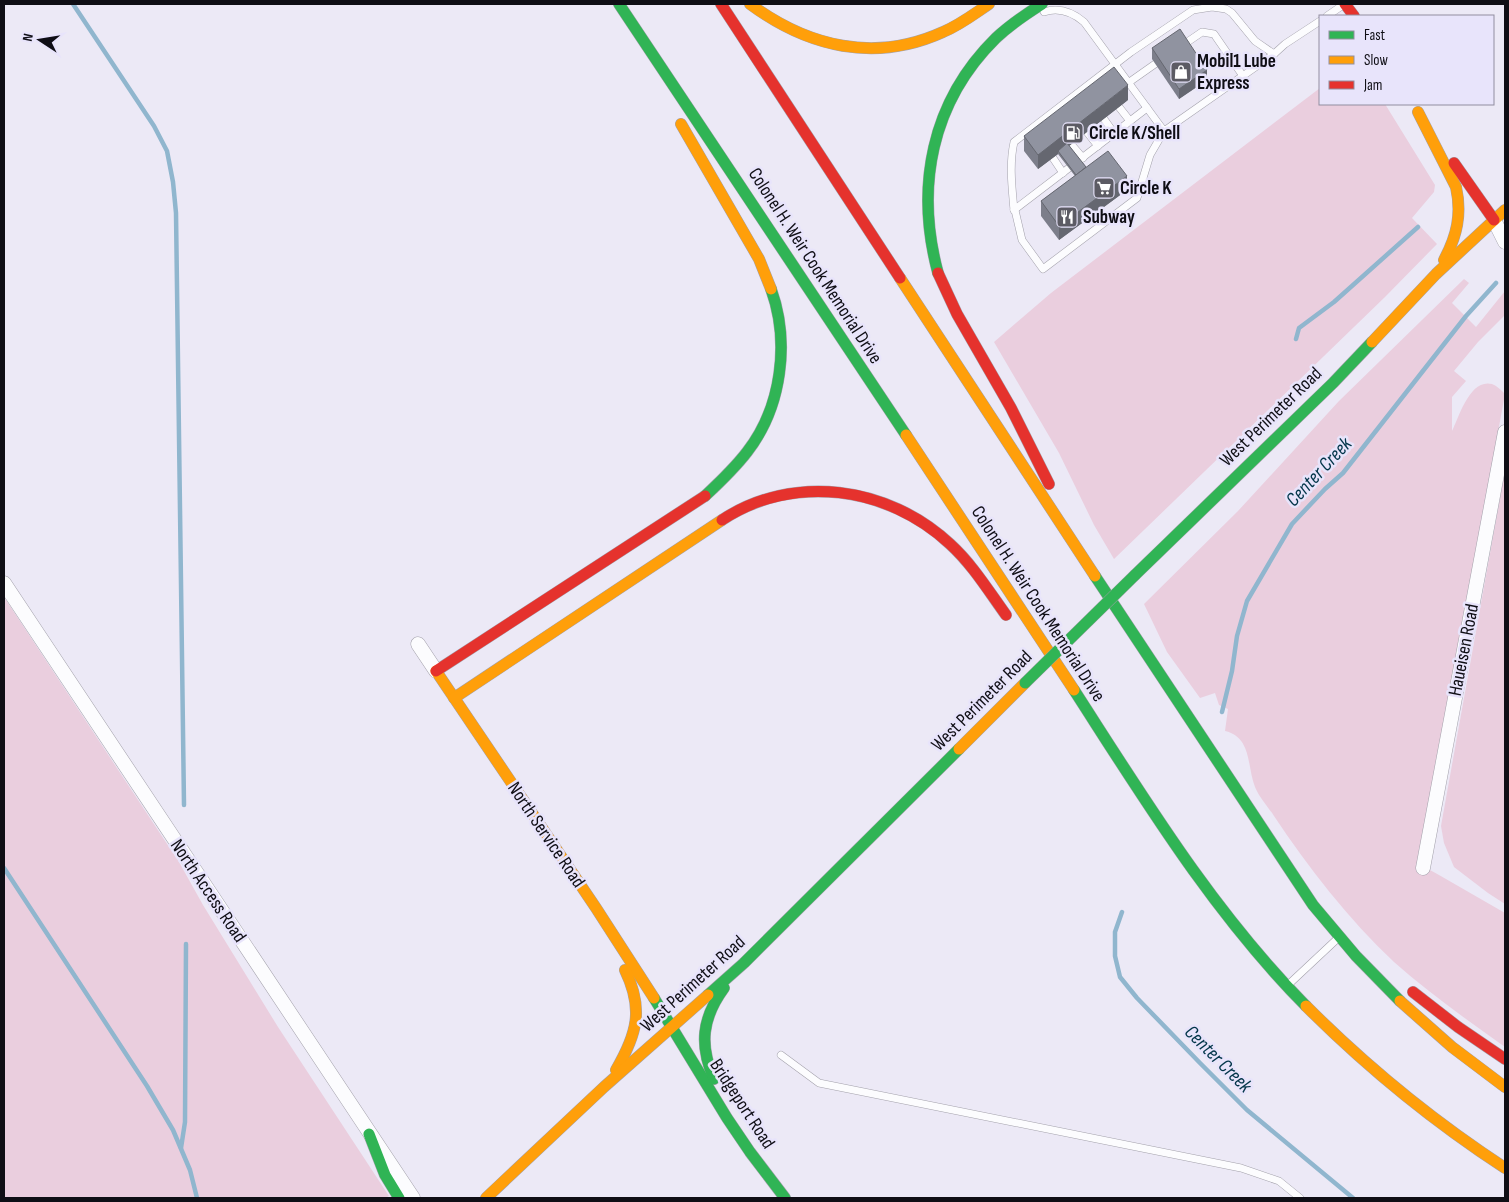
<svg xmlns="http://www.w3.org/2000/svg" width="1509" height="1202" font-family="'Sofia Sans Condensed',sans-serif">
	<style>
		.grass { fill: #eacede }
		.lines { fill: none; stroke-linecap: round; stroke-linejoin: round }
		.stream { stroke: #90b6ce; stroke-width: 4.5 }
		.lane-casing { stroke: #a3a1ab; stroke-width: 8 }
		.street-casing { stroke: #a3a1ab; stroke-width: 15 }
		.fast-casing { stroke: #a3a1ab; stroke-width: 12 }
		.slow-casing { stroke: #a3a1ab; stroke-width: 12 }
		.jam-casing { stroke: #a3a1ab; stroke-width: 12 }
		.lane { stroke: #fcfcfe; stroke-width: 7 }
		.street { stroke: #fcfcfe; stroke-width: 14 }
		.fast { stroke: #30b455; stroke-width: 11 }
		.slow { stroke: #ff9f0a; stroke-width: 11 }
		.jam { stroke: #e5322d; stroke-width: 11 }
		.fast-bridge-casing { stroke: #a3a1ab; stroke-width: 12; stroke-linecap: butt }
		.fast-bridge { stroke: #30b455; stroke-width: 11 }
		.wall { fill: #7c7e8a }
		.shaded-wall { fill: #656770 }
		.building { fill: #9093a0; stroke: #656770 }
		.labels { text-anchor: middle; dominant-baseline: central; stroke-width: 5; stroke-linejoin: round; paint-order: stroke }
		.poi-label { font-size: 19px; font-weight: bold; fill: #0f0e15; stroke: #e8e4fb; text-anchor: start }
		.street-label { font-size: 19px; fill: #0f0e15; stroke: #e8e4fb }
		.water-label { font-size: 20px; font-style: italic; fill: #023549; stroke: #e8e4fb }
	</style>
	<rect width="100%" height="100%" fill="#ece9f6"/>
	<g class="grass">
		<polygon points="1320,88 1320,104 1385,104 1435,185 1434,192 1412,218 1437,244 1385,297 1114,559 1094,525 1059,453 994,342 1051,293"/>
		<path d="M1464 279 1469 283 1452 303 1476 327 1505 291V315L1478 342 1454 371 1466 381 1452 397V431C1459 417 1470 378 1492 384 1497 386 1501 390 1505 394L1418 867 1430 870 1439 875 1505 913V1047C1467 1020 1429 993 1394 962 1348 919 1308 867 1274 816 1268 807 1259 797 1255 787 1247 767 1252 737 1225 731L1228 709 1219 705 1215 693 1200 698 1167 652 1144 604 1238 511 1339 401Z"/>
		<polygon points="1505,470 1505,904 1488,893 1454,867 1444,843 1441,826"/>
		<polygon points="4,597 179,862 203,905 278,1027 389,1196 385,1198 4,1198"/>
	</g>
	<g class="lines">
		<g class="stream">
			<polyline points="73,4 154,126 167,151 173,182 176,213 184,805"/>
			<polyline points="1296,339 1299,328 1334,302 1418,227"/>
			<polyline points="1222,712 1232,671 1237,636 1247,601 1292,524 1325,489 1343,473 1466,316 1496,283"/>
			<polyline points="4,868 147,1086 173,1130 190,1170 197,1198"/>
			<polyline points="1122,912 1115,932 1115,956 1120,977 1137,998 1200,1063 1247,1110 1353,1198"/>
			<polyline points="181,1148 185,1122 186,944"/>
		</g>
		<g class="lane-casing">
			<g id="lane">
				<path d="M1044 12C1059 7 1072 12 1084 22L1164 131 1274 54 1285 44 1320 21"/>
				<polyline points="1327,16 1343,5"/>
				<polyline points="1183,45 1202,32 1214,34 1243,76"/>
				<polyline points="1128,83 1155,64"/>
				<polyline points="1119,107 1130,121"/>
				<polyline points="1104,119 1114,133"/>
				<polyline points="1087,132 1098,146"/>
				<polyline points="1071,144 1083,158"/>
				<polyline points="1053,158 1063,173"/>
				<polyline points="1078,161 1147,108"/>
				<polyline points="1014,206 1022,240 1043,269 1137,198 1150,155 1164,131"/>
				<path d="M1014 210C1012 187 1009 165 1014 142L1131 52 1193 10 1212 7 1226 9 1232 13 1255 41 1274 54"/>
				<polyline points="1014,210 1069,168"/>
				<polyline points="1289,984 1336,940"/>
				<polyline points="781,1055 819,1083 1241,1168 1279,1181 1300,1198"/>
			</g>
		</g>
		<g class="street-casing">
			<g id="street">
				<polyline points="1494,220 1505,242"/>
				<polyline points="4,583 413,1198"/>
				<polyline points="418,644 436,671"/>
				<polyline points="1423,868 1505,432"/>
			</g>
		</g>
		<g class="fast-casing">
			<g id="fast">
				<polyline points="619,4 906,435"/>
				<path d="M938 273C915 187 931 102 996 38 1010 25 1026 14 1042 4"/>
				<path d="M705 496C720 482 734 469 747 452 782 407 790 342 771 289"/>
				<polyline points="1135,575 1333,383 1372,342"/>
				<polyline points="1095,576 1313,905 1356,956 1400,1001"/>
				<path d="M1074 690C1145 800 1213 912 1306 1006"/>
				<polyline points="708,995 744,963 959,749"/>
				<polyline points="654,998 727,1118 750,1152 785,1198"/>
				<path d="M714 1079C699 1045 702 1018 724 988"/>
				<polyline points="369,1134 385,1175 399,1198"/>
			</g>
		</g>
		<g class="slow-casing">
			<g id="slow">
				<path d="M750 4C808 47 875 63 943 32 960 25 974 14 989 4"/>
				<path d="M1418 112 1456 187C1462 214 1457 236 1444 260"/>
				<polyline points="681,124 759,259 771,289"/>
				<polyline points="900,278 1095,576"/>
				<polyline points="1372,342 1436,274 1505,210"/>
				<polyline points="906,435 1074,690"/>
				<polyline points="436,671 596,908 654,998"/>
				<polyline points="454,698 722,520"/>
				<polyline points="959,749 1025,683"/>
				<polyline points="1400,1001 1452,1047 1505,1087"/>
				<path d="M1306 1006C1367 1067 1433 1121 1505 1168"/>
				<path d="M616 1070C637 1034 644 1009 625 970"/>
				<polyline points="486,1198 604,1087 708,995"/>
			</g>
		</g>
		<g class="jam-casing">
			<g id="jam">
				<polyline points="721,4 900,278"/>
				<polyline points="1345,4 1354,16"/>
				<polyline points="1454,163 1494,220"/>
				<polyline points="938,273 957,314 1011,408 1049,484"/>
				<path d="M722 520C793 473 888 486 950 544 972 564 988 590 1006 615"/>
				<polyline points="436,671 705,496"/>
				<polyline points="1413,992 1458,1027 1505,1059"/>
			</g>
		</g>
		<use href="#lane" class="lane"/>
		<use href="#street" class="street"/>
		<use href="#fast" class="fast"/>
		<use href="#slow" class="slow"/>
		<use href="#jam" class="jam"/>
		<g class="fast-bridge-casing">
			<polyline id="fast-bridge" points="1025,683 1135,575"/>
		</g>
		<use href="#fast-bridge" class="fast-bridge"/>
	</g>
	<g class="wall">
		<polygon points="1152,48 1207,80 1179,99 1152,59"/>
		<polygon points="1128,100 1069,146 1086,167 1127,190 1059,240 1041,216 1041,201 1075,176 1058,154 1038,169 1024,151 1024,136"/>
	</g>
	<g class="shaded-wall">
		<polygon points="1207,70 1207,80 1179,99 1179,89"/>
		<polygon points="1128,85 1128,100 1060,153 1058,151 1058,154 1038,169 1038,155"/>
		<polygon points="1127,176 1127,190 1059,240 1059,226"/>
	</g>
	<g class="building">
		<polygon points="1180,29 1207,70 1179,89 1152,48"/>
		<polygon points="1114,67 1128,85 1038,155 1024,136"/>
		<polygon points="1067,143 1086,167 1076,175 1058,151"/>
		<polygon points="1108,151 1127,176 1059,226 1041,201"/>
	</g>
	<defs>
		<g id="shop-square" transform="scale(1.125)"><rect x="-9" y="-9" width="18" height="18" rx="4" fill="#5c5b64" stroke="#e8e4fb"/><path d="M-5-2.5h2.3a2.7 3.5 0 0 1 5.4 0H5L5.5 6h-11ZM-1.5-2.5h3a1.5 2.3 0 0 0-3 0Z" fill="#fff"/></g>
		<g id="fuel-square" transform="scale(1.125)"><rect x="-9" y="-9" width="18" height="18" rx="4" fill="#5c5b64" stroke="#e8e4fb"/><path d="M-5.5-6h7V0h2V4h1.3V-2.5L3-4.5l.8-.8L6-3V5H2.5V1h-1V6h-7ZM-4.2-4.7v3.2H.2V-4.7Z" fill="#fff"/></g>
		<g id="supermarket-square" transform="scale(1.125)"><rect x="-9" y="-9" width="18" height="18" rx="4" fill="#5c5b64" stroke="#e8e4fb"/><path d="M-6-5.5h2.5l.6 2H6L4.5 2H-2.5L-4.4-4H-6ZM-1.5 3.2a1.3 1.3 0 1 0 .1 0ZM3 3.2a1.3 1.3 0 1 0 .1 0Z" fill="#fff"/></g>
		<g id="restaurant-square" transform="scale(1.125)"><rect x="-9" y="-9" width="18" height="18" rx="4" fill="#5c5b64" stroke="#e8e4fb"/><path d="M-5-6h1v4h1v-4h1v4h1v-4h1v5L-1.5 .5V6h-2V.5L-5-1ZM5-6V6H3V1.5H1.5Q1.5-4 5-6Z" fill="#fff"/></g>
	</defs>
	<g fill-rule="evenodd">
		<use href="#shop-square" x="1181" y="72"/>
		<use href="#fuel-square" x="1073" y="133"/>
		<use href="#supermarket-square" x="1104" y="188"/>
		<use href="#restaurant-square" x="1067" y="217"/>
	</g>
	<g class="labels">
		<g class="poi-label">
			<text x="1197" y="61">Mobil1 Lube<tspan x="1197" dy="22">Express</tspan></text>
			<text x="1089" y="133">Circle K/Shell</text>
			<text x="1120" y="188">Circle K</text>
			<text x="1083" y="217">Subway</text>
		</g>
		<g class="street-label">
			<text transform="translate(815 266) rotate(57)">Colonel H. Weir Cook Memorial Drive</text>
			<text transform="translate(1271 417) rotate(-44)">West Perimeter Road</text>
			<text transform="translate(1038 604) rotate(57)">Colonel H. Weir Cook Memorial Drive</text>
			<text transform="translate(1464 650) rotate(-79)">Haueisen Road</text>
			<text transform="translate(982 701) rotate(-45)">West Perimeter Road</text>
			<text transform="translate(546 835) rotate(56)">North Service Road</text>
			<text transform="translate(208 891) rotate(56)">North Access Road</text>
			<text transform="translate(693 984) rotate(-42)">West Perimeter Road</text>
			<text transform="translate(742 1104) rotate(57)">Bridgeport Road</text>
		</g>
		<g class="water-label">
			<text transform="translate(1319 472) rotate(-47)">Center Creek</text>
			<text transform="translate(1218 1059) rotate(45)">Center Creek</text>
		</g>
	</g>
	<rect width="1509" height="1202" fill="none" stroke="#0f0e15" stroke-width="10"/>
	<rect x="1319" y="15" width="175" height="90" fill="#e8e4fb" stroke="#918e9f"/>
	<rect x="1329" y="31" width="25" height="8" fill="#30b455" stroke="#918e9f"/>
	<text x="1364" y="40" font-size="15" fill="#0f0e15">Fast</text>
	<rect x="1329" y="56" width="25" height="8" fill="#ff9f0a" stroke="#918e9f"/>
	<text x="1364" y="65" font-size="15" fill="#0f0e15">Slow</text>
	<rect x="1329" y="81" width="25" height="8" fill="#e5322d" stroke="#918e9f"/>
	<text x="1364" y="90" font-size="15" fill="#0f0e15">Jam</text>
	<g transform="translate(40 40) rotate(282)" stroke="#e8e4fb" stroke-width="4" paint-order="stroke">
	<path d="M0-4L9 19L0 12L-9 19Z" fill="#0f0e15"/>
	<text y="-8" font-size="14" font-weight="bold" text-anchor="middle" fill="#0f0e15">N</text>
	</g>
</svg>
